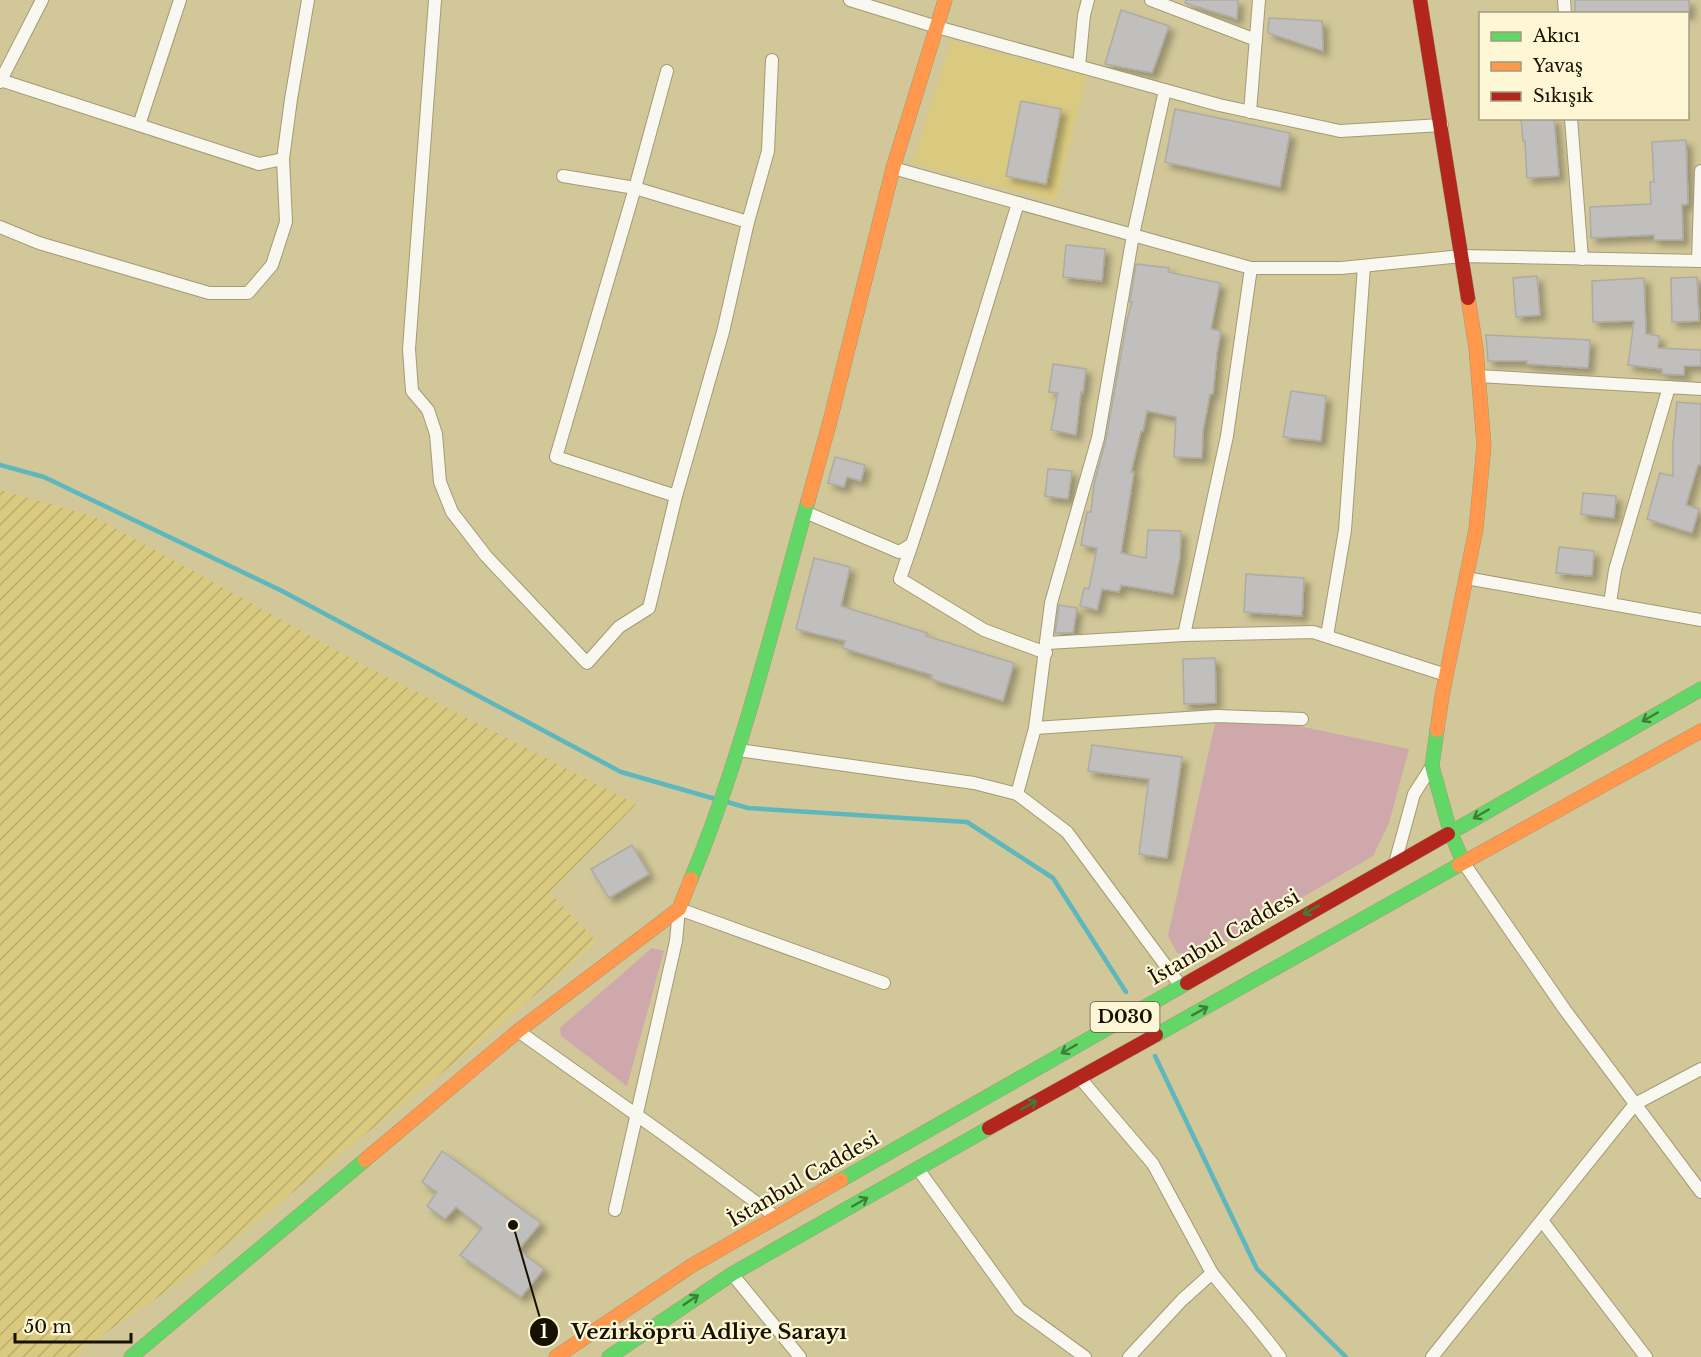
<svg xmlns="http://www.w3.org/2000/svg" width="1701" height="1357" font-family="'Libre Baskerville',serif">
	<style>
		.built { fill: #daca80 }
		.industrial { fill: url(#industrial-furrows) }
		.green { fill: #cfa8ac }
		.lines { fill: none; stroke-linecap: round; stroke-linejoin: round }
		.stream { stroke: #5db7bd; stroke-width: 4.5 }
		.building { fill: #c1bfbd; stroke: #aeaba4; stroke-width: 1.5; filter: url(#shadow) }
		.street-casing { stroke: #a39b75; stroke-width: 14 }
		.fast-casing { stroke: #a39b75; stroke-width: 15 }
		.slow-casing { stroke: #a39b75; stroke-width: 15 }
		.jam-casing { stroke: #a39b75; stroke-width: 15 }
		.street { stroke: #f8f7f0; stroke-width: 12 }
		.fast { stroke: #63d668; stroke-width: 14 }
		.slow { stroke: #ff974d; stroke-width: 14 }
		.jam { stroke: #b3261e; stroke-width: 14 }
		.oneway { stroke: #417d39 }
		.labels { text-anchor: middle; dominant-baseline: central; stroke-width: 4.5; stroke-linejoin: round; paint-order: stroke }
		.shield { fill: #fef7d6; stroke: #5c5640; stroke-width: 1.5 }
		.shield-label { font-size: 18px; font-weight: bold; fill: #171100 }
		.street-label { font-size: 20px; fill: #171100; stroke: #fef7d6 }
		.leader { fill: none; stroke: #171100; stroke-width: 2 }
		.callout-dot { fill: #171100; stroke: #fef7d6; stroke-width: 2 }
		.mark-label { font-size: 18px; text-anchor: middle; font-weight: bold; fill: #fff }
		.callout-label { font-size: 21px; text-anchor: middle; font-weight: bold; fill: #171100; stroke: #fef7d6; stroke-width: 4.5; stroke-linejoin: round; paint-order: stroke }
	</style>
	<defs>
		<pattern id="industrial-furrows" width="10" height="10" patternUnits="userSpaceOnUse" patternTransform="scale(1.5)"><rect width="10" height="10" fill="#daca80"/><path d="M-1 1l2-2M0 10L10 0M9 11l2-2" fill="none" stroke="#baac6d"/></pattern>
		<filter id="shadow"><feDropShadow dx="5.5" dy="5.5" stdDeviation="3" flood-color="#0004"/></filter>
	</defs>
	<rect width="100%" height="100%" fill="#d1c798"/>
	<polygon class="built" points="951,41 1086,76 1056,201 913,163"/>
	<polygon class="industrial" points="0,490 93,516 367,667 636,804 550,893 597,942 479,1043 179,1283 86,1346 77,1357 0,1357"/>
	<g class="green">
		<polygon points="1216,719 1289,724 1409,749 1389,823 1373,856 1203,956 1177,953 1168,936"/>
		<polygon points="652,948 664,951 627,1086 561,1036 560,1028"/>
	</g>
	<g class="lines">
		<g class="stream">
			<polyline points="0,465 44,477 282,591 621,772 719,800"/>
			<polyline points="727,802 748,808 967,822 1053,878 1126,992"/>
			<polyline points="1155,1056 1257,1269 1346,1357"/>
		</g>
	</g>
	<g class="building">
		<polygon points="1186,0 1238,0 1237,19 1185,3"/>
		<rect x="1575" y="0" width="114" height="14"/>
		<polygon points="1121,10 1169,26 1152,73 1105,64"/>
		<polygon points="1269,18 1322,21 1323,51 1268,33"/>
		<polygon points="1021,101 1061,109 1046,184 1006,176"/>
		<polygon points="1175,109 1290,133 1280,187 1165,162"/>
		<polygon points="1521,118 1554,118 1559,176 1527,178 1525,141 1523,141"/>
		<polygon points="1686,140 1688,204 1682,205 1683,240 1654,240 1654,235 1591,238 1590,207 1651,204 1650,182 1654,182 1652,142"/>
		<polygon points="1066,245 1105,249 1102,281 1063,277"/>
		<polygon points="1136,264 1169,268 1168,272 1220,283 1211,329 1221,331 1217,353 1213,394 1210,394 1203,431 1202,458 1174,457 1176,417 1147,411 1143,431 1141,431 1131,472 1134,472 1121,553 1146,558 1148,530 1181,531 1180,557 1173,594 1121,585 1119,592 1102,589 1097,610 1080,606 1084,588 1089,589 1097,548 1081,545 1087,512 1091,512 1094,484 1106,439 1127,320 1132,302 1130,302"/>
		<polygon points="1537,276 1540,315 1516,317 1513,278"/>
		<polygon points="1697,277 1699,321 1672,322 1671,278"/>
		<polygon points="1644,278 1646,334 1659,336 1658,348 1701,350 1701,366 1684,366 1684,375 1662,374 1662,369 1628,365 1634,321 1593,322 1592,281"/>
		<polygon points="1486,335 1590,340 1588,368 1527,364 1527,361 1488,361"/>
		<polygon points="1053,364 1086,369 1083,393 1081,392 1076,435 1051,430 1058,393 1049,392"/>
		<polygon points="1291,391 1326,396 1321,441 1283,437"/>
		<polygon points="1677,402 1701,404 1701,465 1698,465 1686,505 1699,509 1692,533 1647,519 1660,473 1673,476 1673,443"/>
		<polygon points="835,457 865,465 861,481 847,477 844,487 828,483"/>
		<polygon points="1048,469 1072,471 1068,499 1045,496"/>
		<polygon points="1583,493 1616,496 1614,518 1581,514"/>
		<polygon points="1559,547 1594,551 1592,576 1556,573"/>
		<polygon points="814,558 850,567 841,606 927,633 926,636 1014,663 1003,701 931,679 932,675 843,648 845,641 796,629"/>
		<polygon points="1246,574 1304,578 1302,616 1244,612"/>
		<polygon points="1059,605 1077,608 1073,633 1055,633"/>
		<polygon points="1215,658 1216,703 1184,704 1183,659"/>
		<polygon points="1092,745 1182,757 1167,858 1139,854 1149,779 1088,771"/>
		<polygon points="632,845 649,874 609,898 591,869"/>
		<polygon points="442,1151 541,1223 518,1250 544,1269 521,1297 460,1255 482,1228 456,1207 445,1219 427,1206 437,1192 422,1182"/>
	</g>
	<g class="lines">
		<g class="street-casing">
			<g id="street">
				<polyline points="435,0 409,349 412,391 428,410 436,434 440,482 452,512 486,556 587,663 619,627 649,608 676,496 723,332 748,222 768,151 772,60"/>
				<polyline points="850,0 937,27 1219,105 1340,131 1442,125"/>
				<polyline points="1151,0 1256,40"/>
				<polyline points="1564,0 1565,14"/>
				<polyline points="1079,66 1084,15 1088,0"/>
				<polyline points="667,71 635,188 556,457 676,496"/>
				<polyline points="0,80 259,164 283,159"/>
				<polyline points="0,82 42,0"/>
				<polyline points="1250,112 1259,0"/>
				<polyline points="1571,118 1582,259"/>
				<polyline points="139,125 180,0"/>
				<polyline points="893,168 1251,268 1341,268 1462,256 1701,261"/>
				<polyline points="563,176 635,188 748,222"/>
				<polyline points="0,227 39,243 209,293 248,293 272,265 286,222 283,159 291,99 308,0"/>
				<polyline points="1698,261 1701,171"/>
				<polyline points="1478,376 1701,389"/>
				<polyline points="805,512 899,552 912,544 933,480 1018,203"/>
				<polyline points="912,544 900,579 984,630 1046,653"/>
				<polyline points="1466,578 1701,620"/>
				<polyline points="1610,603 1615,570 1669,387"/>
				<polyline points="1184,635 1227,436 1251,268"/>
				<polyline points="1327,636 1345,530 1364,266"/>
				<polyline points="1047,643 1184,635 1313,632 1446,675"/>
				<polyline points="1035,728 1217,716 1302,719"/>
				<polyline points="738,750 974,783 1017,794 1067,832 1180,985"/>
				<polyline points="1017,794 1035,728 1051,603 1098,438 1133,235 1165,90"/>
				<polyline points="1463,862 1565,1010 1701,1192"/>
				<polyline points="1395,863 1414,794 1432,766"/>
				<polyline points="518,1031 662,1133 776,1217"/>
				<polyline points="1079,1077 1153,1164 1212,1273 1182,1300 1129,1357"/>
				<polyline points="918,1169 1019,1309 1085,1357"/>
				<polyline points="615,1210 676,941 679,909 884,983"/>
				<polyline points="1543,1222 1646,1357"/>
				<path d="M1212 1273C1234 1301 1259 1328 1280 1357"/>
				<polyline points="732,1274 800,1357"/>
				<polyline points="1432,1357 1635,1104 1701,1069"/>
			</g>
		</g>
		<g class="fast-casing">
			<g id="fast">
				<polyline points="1437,730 1432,766 1450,831 1463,862"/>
				<polyline points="1448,834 1701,689"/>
				<path d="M691 879C742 757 772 628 808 501"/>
				<polyline points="1156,1035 1459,865"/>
				<polyline points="841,1180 1187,983"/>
				<polyline points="131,1357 365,1160"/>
				<polyline points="609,1357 732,1274 989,1128"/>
			</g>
		</g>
		<g class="slow-casing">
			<g id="slow">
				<polyline points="808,501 830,421 893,168 945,0"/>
				<polyline points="1437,730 1442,696 1476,529 1484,445 1476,348 1468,298"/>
				<polyline points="1459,865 1701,731"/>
				<polyline points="365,1160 518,1031 679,909 691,879"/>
				<polyline points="556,1357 691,1266 841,1180"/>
			</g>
		</g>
		<g class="jam-casing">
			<g id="jam">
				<polyline points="1420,0 1468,298"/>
				<polyline points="1187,983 1448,834"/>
				<polyline points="989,1128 1156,1035"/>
			</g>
		</g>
		<use href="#street" class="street"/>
		<use href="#fast" class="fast"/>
		<use href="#slow" class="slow"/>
		<use href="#jam" class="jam"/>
	</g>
	<defs><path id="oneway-shaft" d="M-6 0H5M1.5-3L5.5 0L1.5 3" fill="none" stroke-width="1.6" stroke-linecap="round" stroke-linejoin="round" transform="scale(1.5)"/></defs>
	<g class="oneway">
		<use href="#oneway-shaft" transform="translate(1650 717) rotate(150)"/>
		<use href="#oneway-shaft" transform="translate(1481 814) rotate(150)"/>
		<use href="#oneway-shaft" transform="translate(1311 910) rotate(150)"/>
		<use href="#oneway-shaft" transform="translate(1200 1011) rotate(-29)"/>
		<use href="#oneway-shaft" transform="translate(1069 1049) rotate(150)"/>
		<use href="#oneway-shaft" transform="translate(1029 1105) rotate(-30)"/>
		<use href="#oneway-shaft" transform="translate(860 1202) rotate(-30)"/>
		<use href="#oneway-shaft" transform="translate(691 1300) rotate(-34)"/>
	</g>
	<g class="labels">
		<rect class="shield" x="1090.5" y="1002" width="69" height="30" rx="4.5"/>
		<g class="shield-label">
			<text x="1125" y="1017">D030</text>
		</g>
		<g class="street-label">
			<text transform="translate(1224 937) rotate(-30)">İstanbul Caddesi</text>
			<text transform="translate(803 1179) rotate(-30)">İstanbul Caddesi</text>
		</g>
	</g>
	<path class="leader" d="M513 1225L544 1332"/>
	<g class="callout-dot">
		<circle cx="513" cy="1225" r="6"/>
		<circle cx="544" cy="1332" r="15"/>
	</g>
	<g class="mark-label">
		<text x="544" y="1338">1</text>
	</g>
	<g class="callout-label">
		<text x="709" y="1339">Vezirköprü Adliye Sarayı</text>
	</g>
	<rect x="1479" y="12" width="210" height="108" fill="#fef7d6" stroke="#a29b80" stroke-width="1.5"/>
	<rect x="1491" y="32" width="30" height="9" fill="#63d668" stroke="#a29b80" stroke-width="1.5"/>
	<text x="1533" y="42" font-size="18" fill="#171100">Akıcı</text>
	<rect x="1491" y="62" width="30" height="9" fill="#ff974d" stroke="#a29b80" stroke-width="1.5"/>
	<text x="1533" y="72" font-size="18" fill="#171100">Yavaş</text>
	<rect x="1491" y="92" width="30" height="9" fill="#b3261e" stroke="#a29b80" stroke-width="1.5"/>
	<text x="1533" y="102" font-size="18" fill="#171100">Sıkışık</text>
	<path d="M15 1333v9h116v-9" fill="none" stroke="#171100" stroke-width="3"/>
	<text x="24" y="1333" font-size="18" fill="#171100" stroke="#fef7d6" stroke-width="4.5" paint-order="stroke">50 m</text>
</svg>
